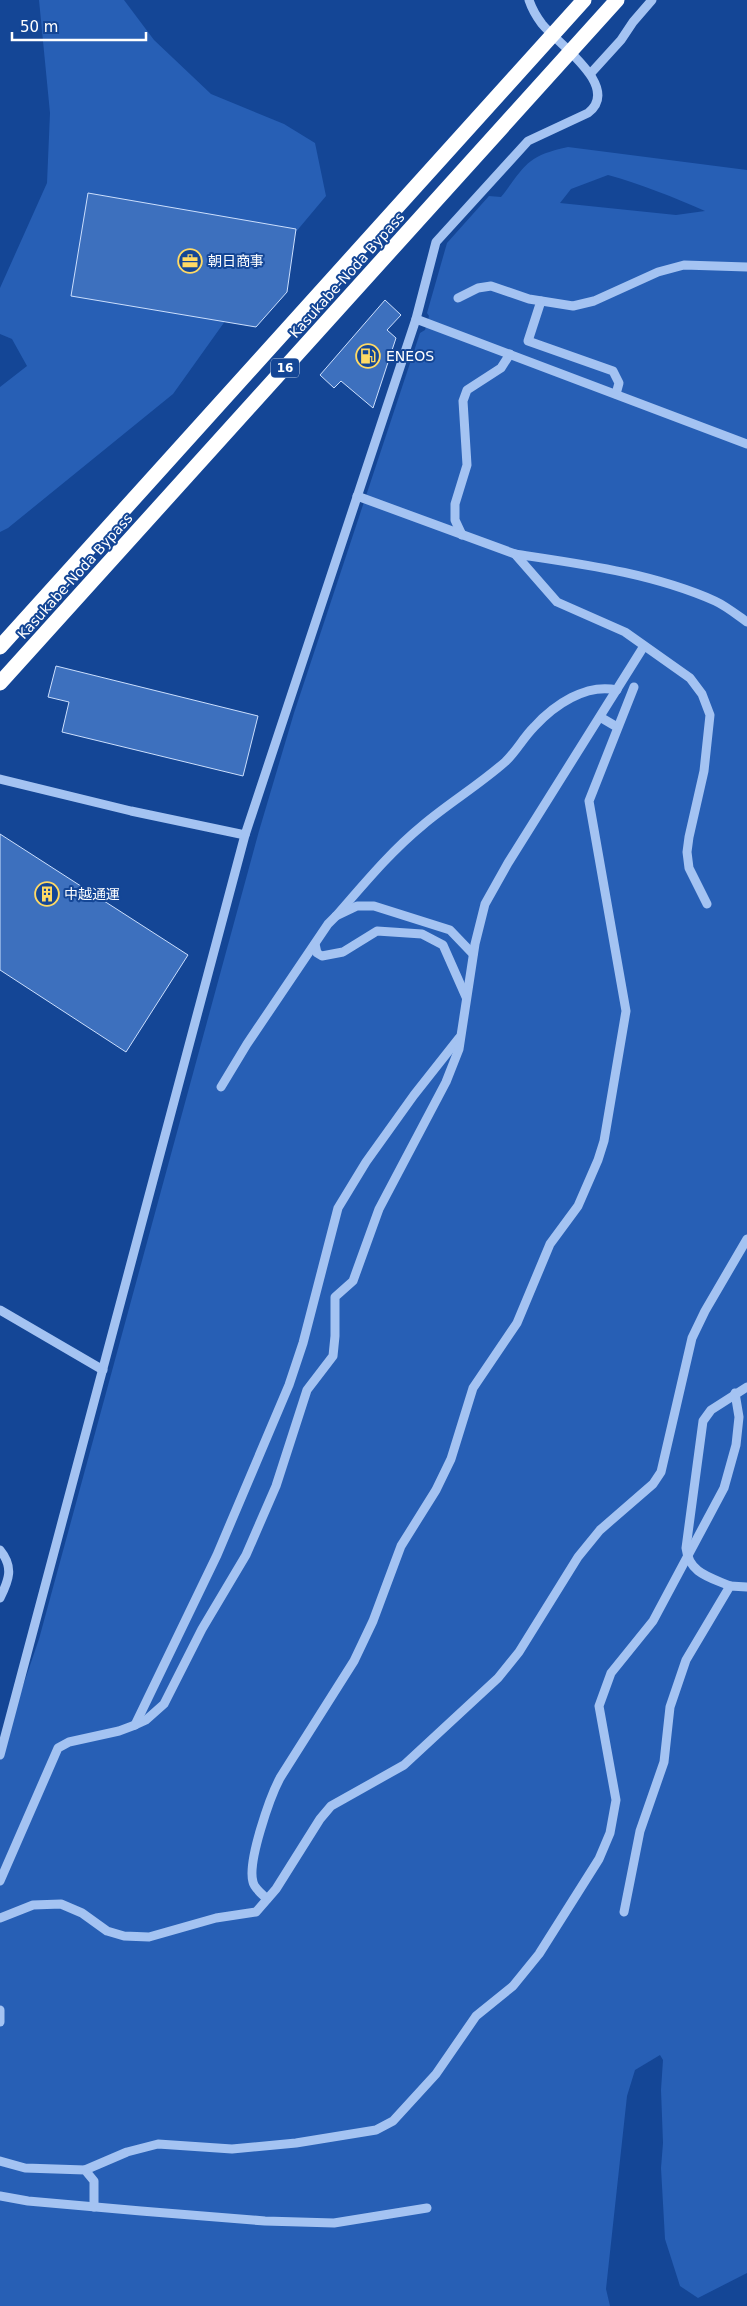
<svg xmlns="http://www.w3.org/2000/svg" width="747" height="2306" font-family="'DejaVu Sans','Noto Sans JP',sans-serif">
	<style>
		.green { fill: #275fb5; fill-rule: evenodd }
		.building { fill: #3d70be; stroke: #ccdffd }
		.lines { fill: none; stroke-linecap: round; stroke-linejoin: round }
		.minor { stroke: #a4c3f2; stroke-width: 9 }
		.highway { stroke: #fff; stroke-width: 15 }
		.labels { text-anchor: middle; dominant-baseline: central; stroke-width: 4; stroke-linejoin: round; paint-order: stroke }
		.shield { fill: #144696; stroke: #b8c8e0; stroke-width: 1 }
		.shield-label { font-size: 12px; font-weight: bold; fill: #fff }
		.poi-label { font-size: 14px; fill: #fff; stroke: #144696; text-anchor: start }
		.street-label { font-size: 14px; fill: #fff; stroke: #144696 }
	</style>
	<rect width="100%" height="100%" fill="#144696"/>
	<g class="green">
		<polygon points="39,0 124,0 154,40 211,94 284,124 315,143 326,196 248,289 173,394 8,528 0,532 0,387 27,366 12,339 0,334 0,288 47,183 50,113"/>
		<path d="M568 147 747 170V2273L698 2298 680 2286 665 2239 661 2168 663 2143 661 2090 663 2060 660 2055 635 2070 627 2096 606 2289 610 2306H0V1753L39 1639 259 831 294 713 420 333 425 330 429 316 427 313 447 243 489 196 501 197C526 165 526 156 568 147ZM608 175C641 184 673 197 705 211L676 215 560 203 571 189Z"/>
	</g>
	<g class="building">
		<polygon points="88,193 296,229 287,292 256,327 71,296"/>
		<polygon points="385,300 401,315 387,330 396,338 373,408 341,381 334,388 320,375"/>
		<polygon points="56,666 258,716 243,776 62,732 69,702 48,697"/>
		<polygon points="0,834 188,955 126,1052 0,970"/>
	</g>
	<g class="lines">
		<g class="minor">
			<polyline points="591,73 621,40 633,22 652,0"/>
			<polyline points="458,298 478,288 491,286 529,299 573,306 594,301 658,272 684,265 747,267"/>
			<polyline points="541,301 528,341 613,371 619,383 616,394"/>
			<polyline points="416,319 747,444"/>
			<polyline points="357,496 515,554 557,602 625,632 690,678 702,694 710,715 704,771 689,837 687,852 689,868 707,904"/>
			<polyline points="462,535 455,520 455,504 467,465 463,401 467,390 501,368 510,354"/>
			<path d="M515 554C581 564 652 573 715 601 726 606 737 615 747 622"/>
			<polyline points="600,717 617,727"/>
			<polyline points="0,779 131,811 245,835"/>
			<path d="M336 916C364 884 390 852 423 825 449 803 479 785 505 762 516 752 523 738 534 727 554 705 586 683 617 690"/>
			<polyline points="315,944 317,953 322,956 343,952 377,931 422,934 443,945 466,997"/>
			<polyline points="221,1087 247,1044 328,924 336,916 357,906 374,906 450,930 473,954"/>
			<polyline points="0,1310 103,1370"/>
			<path d="M0 1550C14 1567 9 1580 0 1598"/>
			<path d="M730 1586C709 1577 689 1573 686 1548L703 1421 711 1410 747 1387"/>
			<polyline points="135,1725 217,1555 289,1385 303,1343 338,1208 366,1162 414,1095 459,1038"/>
			<path d="M0 1755 245 835 416 319 436 242 528 141 588 113C622 87 558 44 542 24 536 16 532 9 529 0"/>
			<polyline points="0,1881 58,1748 69,1742 119,1731 135,1725 146,1720 164,1704 202,1629 246,1555 276,1486 307,1390 333,1356 335,1336 335,1297 353,1281 379,1209 446,1082 459,1049 475,944 485,904 508,863 644,646"/>
			<path d="M267 1899C262 1894 254 1888 253 1882 247 1862 270 1797 280 1778L354 1661 373 1621 401 1546 436 1490 451 1459 473 1388 517 1323 550 1244 578 1206 598 1160 604 1141 626 1011 589 801 634 687"/>
			<polyline points="624,1912 640,1831 664,1762 670,1707 686,1660 730,1586 747,1587"/>
			<polyline points="0,1918 33,1905 61,1904 82,1913 107,1931 124,1936 149,1937 216,1918 256,1912 276,1889 320,1819 331,1806 404,1765 498,1678 519,1652 578,1557 600,1530 653,1484 661,1472 692,1338 705,1311 747,1239"/>
			<polyline points="0,2010 0,2022"/>
			<polyline points="0,2161 25,2168 85,2170 94,2181 94,2207"/>
			<polyline points="85,2170 127,2152 158,2144 232,2149 296,2143 376,2130 393,2121 436,2074 476,2016 513,1986 539,1954 599,1859 610,1833 616,1800 599,1706 611,1673 653,1621 724,1488 736,1445 739,1417 735,1393"/>
			<polyline points="0,2196 28,2201 141,2211 265,2221 334,2223 427,2208"/>
		</g>
		<g class="highway">
			<polyline points="0,647 584,0"/>
			<polyline points="0,683 617,0"/>
		</g>
	</g>
	<defs>
		<g id="office-ring" transform="scale(1.25)"><circle r="9.5" fill="#144696" stroke="#ffda65" stroke-width="1.5"/><path d="M-6-3h4V-5.5h4V-3h4V5H-6ZM-1-4.5V-3h2v-1.5ZM-6 0V1H6V0Z" fill="#ffda65"/></g>
		<g id="fuel-ring" transform="scale(1.25)"><circle r="9.5" fill="#144696" stroke="#ffda65" stroke-width="1.5"/><path d="M-5.5-6h7V0h2V4h1.3V-2.5L3-4.5l.8-.8L6-3V5H2.5V1h-1V6h-7ZM-4.2-4.7v3.2H.2V-4.7Z" fill="#ffda65"/></g>
		<g id="building-ring" transform="scale(1.25)"><circle r="9.5" fill="#144696" stroke="#ffda65" stroke-width="1.5"/><path d="M-4-6H4V6H1V3H-1V6H-4ZM-2.5-4.3h1.7v1.8h-1.7ZM.8-4.3h1.7v1.8H.8ZM-2.5-1h1.7V.8h-1.7ZM.8-1h1.7V.8H.8Z" fill="#ffda65"/></g>
	</defs>
	<g fill-rule="evenodd">
		<use href="#office-ring" x="190" y="261"/>
		<use href="#fuel-ring" x="368" y="356"/>
		<use href="#building-ring" x="47" y="894"/>
	</g>
	<g class="labels">
		<rect class="shield" x="271" y="358.5" width="28" height="19" rx="4"/>
		<g class="shield-label">
			<text x="285" y="368">16</text>
		</g>
		<g class="poi-label">
			<text x="208" y="261">朝日商事</text>
			<text x="386" y="356">ENEOS</text>
			<text x="64" y="894">中越通運</text>
		</g>
		<g class="street-label">
			<text transform="translate(347 275) rotate(-48)">Kasukabe-Noda Bypass</text>
			<text transform="translate(75 576) rotate(-48)">Kasukabe-Noda Bypass</text>
		</g>
	</g>
	<path d="M12 32v8h134v-8" fill="none" stroke="#ffffff" stroke-width="2.5"/>
	<text x="20" y="32" font-size="15" fill="#ffffff" stroke="#144696" stroke-width="4" paint-order="stroke">50 m</text>
</svg>
